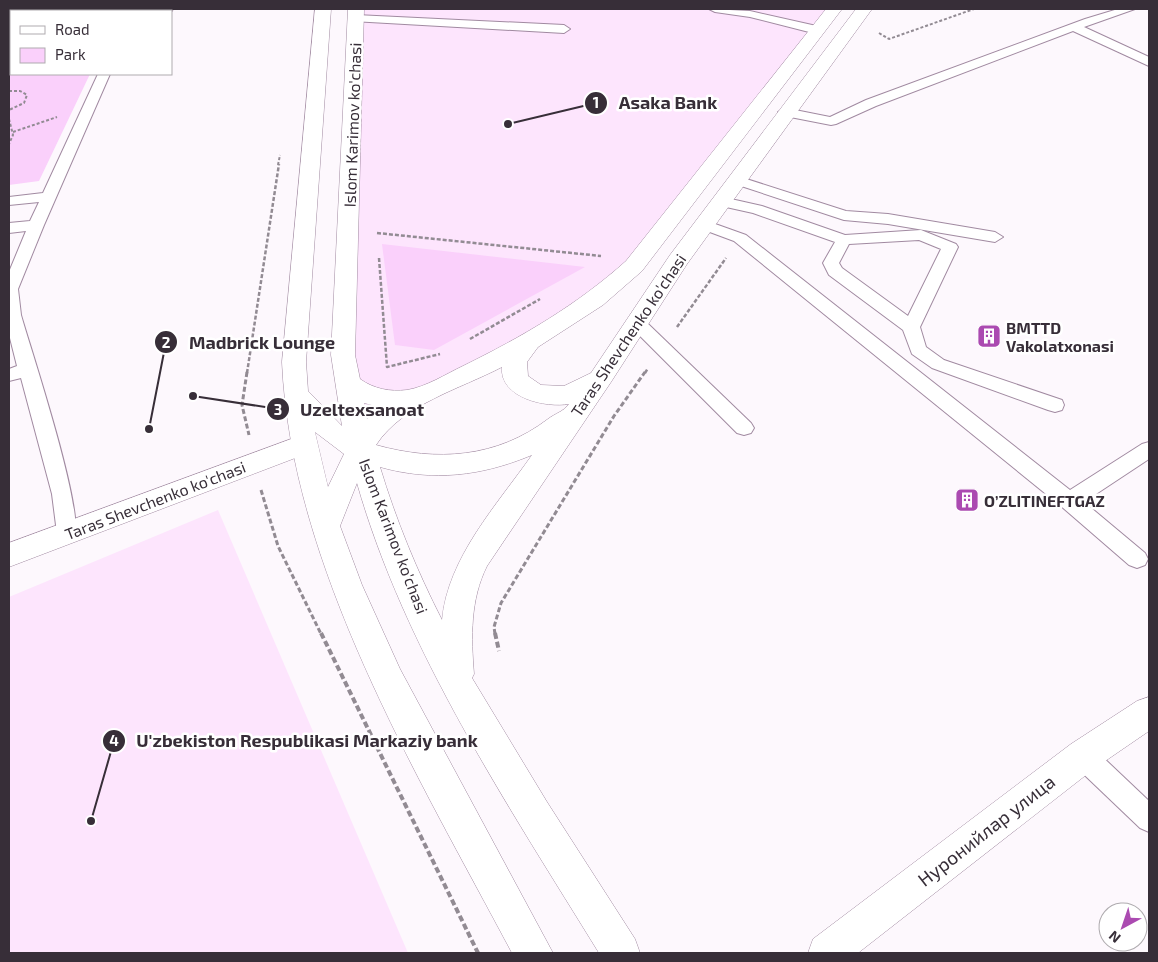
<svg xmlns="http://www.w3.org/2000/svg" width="1158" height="962" font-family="'Exo 2',sans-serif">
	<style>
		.built { fill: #fde5fd }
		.green { fill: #fad0fb }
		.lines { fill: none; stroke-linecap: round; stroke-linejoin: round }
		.lane-casing { stroke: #a18aa1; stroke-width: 2 }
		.street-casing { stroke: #a18aa1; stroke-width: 1 }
		.secondary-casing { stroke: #a18aa1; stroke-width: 1 }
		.path-far3 { stroke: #928b93; stroke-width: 2; stroke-dasharray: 3 2; stroke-linecap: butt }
		.path-far2 { stroke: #928b93; stroke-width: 2.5; stroke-dasharray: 4 2; stroke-linecap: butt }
		.path-far1 { stroke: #928b93; stroke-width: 3; stroke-dasharray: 5 2.5; stroke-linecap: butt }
		.path { stroke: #928b93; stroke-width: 4; stroke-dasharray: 6 3; stroke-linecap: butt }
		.lane { fill: #fff; fill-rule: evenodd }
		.street { fill: #fff; fill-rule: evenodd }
		.secondary { fill: #fff; fill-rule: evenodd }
		.labels { text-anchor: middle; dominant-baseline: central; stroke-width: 5; stroke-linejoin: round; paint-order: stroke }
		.street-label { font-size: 16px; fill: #372e38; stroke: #fff }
		.poi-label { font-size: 16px; font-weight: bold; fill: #372e38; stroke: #fff; text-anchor: start }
		.near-street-label { font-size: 19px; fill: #372e38; stroke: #fff }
		.leader { fill: none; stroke: #372e38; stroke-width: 2 }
		.callout-dot { fill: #372e38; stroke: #fff; stroke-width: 2 }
		.mark-label { font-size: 15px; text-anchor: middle; font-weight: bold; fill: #fff }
		.callout-label { font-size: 18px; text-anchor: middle; font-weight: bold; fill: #372e38; stroke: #fff; stroke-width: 5; stroke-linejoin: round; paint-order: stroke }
	</style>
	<rect width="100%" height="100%" fill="#fdf8fd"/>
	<g class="built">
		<polygon points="356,9 834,9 647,250 617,282 425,395 366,439 343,355"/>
		<polygon points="218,510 408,953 9,953 9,597"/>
	</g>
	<g class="green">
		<polygon points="9,9 122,9 120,11 11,11 11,74 90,74 39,181 9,185"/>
		<polygon points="382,244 585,267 434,350 395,345"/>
	</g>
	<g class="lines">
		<g class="lane-casing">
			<g id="lane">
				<polygon points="128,9 140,9 139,11 127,11"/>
				<polygon points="161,9 173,9 171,12 160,11"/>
				<polygon points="709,9 750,11 821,27 823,30 817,34 750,17 715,12"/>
				<polygon points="1118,9 1135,9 1084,27 1149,57 1149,66 1073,31 876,106 836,124 831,125 785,116 778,112 785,108 830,117 866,100 1085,19"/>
				<polygon points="356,15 564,25 570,29 564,33 352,21 352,17"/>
				<path d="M98 74H110L44 225 18 289 21 315C31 350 86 515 74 539L67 542 60 539 57 533 52 494 21 378 9 381V369L17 366 9 334V272L26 231 9 233V223L30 221 39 202 9 205V197L43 193Z"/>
				<polygon points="737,176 846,211 888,214 995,232 1003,237 995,242 888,224 844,220 732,183 730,180"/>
				<path d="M722 197 762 206 845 235 921 230 956 244 958 247 920 327 926 347 944 360 1062 400 1064 405 1062 410 1055 412 1048 410 932 368 912 354 903 330 829 275 823 263 835 242 753 213 717 205 714 202ZM919 240 941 249 908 316 842 268 839 263 849 244Z"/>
				<polygon points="704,220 746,235 1070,490 1142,444 1149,442 1149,459 1084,502 1145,553 1148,559 1145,565 1137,568 1129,565 1062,507 734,241 699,228 696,225"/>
				<polygon points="637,317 643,319 751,423 754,428 751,433 744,435 737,433 631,327 628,323 631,319"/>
				<polygon points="1083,744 1092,747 1149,801 1149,832 1140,828 1074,765 1071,756 1074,747"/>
			</g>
		</g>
		<g class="street-casing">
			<g id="street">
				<polygon points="302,435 311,438 315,445 311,452 9,567 9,543"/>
				<polygon points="1149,697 1149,731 1095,768 858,953 808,953 813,939 1071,744 1137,701"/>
			</g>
		</g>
		<g class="secondary-casing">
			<path id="secondary" d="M315 9H331L306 362 308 391 342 426 331 355 348 9H364L355 355 360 379C374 389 390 392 407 390 426 387 446 374 463 366 522 337 577 305 626 261L826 9H842L642 271 603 305 538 347 527 362 528 376 541 385 564 386 591 373 670 255 856 9H872L687 264 611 382 487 566C470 600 471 637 474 674L472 678 547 802 635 939 640 953H599C508 805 405 651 357 483L340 526 362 585 400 669 553 953H512C417 774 291 566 282 362ZM502 367C499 398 546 408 569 404 563 412 556 413 548 419 497 458 437 462 376 445 403 404 460 389 502 367ZM364 403 380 407 367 419ZM315 432 344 454 328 487ZM532 455C497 505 448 557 442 620 417 571 396 520 380 467 433 482 482 476 532 455Z"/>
		</g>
		<g class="path-far3">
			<polyline points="9,9 11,9"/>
			<polyline points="49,11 51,9"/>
			<polyline points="879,33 889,39 974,9"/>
			<polyline points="9,34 11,33"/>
			<polyline points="9,53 11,52"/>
			<polyline points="9,71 11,71"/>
			<polyline points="9,91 20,91 27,95 24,103 9,110"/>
			<polyline points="9,119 13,135 9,144"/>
			<polyline points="13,132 57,117"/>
			<polyline points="278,165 280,155"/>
		</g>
		<g class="path-far2">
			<polyline points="377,233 601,256"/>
			<polyline points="379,258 387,367 440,354"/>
			<polyline points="677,327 726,258"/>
			<polyline points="470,339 540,299"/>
			<polyline points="247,373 279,164"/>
			<polyline points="645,373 648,368"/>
		</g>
		<g class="path-far1">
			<polyline points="247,372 242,405 249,435"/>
			<polyline points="261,490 278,546 321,634"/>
			<polyline points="495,634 494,627 501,603 614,416 645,372"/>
		</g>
		<g class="path">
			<polyline points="321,633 478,953"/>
			<polyline points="495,633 499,651"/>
		</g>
		<use href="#lane" class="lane"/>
		<use href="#street" class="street"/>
		<use href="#secondary" class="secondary"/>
	</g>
	<defs>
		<g id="building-square" transform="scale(1.25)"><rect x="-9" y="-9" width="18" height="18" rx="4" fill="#ab4ab1" stroke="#fff"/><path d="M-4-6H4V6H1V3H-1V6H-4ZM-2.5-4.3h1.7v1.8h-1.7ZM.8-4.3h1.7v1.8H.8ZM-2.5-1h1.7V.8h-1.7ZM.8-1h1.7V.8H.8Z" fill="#fff"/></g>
	</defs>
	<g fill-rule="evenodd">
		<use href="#building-square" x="989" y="336"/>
		<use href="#building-square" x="967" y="500"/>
	</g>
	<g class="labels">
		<g class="street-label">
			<text transform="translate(352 125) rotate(-88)">Islom Karimov ko'chasi</text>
			<text transform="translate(628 335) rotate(-56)">Taras Shevchenko ko'chasi</text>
			<text transform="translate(155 500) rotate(-21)">Taras Shevchenko ko'chasi</text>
			<text transform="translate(394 536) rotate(69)">Islom Karimov ko'chasi</text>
		</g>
		<g class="poi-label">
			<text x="1006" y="327">BMTTD<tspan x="1006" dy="18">Vakolatxonasi</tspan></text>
			<text x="984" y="500">O’ZLITINEFTGAZ</text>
		</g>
		<g class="near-street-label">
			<text transform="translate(986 830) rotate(-38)">Нуронийлар улица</text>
		</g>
	</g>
	<path class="leader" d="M508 124L596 103M149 429L166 342M193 396L278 409M91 821L114 741"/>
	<g class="callout-dot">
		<circle cx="508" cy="124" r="5"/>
		<circle cx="149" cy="429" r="5"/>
		<circle cx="193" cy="396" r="5"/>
		<circle cx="91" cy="821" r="5"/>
		<circle cx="596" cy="103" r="12"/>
		<circle cx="166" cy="342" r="12"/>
		<circle cx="278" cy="409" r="12"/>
		<circle cx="114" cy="741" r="12"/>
	</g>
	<g class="mark-label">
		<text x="596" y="108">1</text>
		<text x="166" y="348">2</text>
		<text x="278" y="415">3</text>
		<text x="114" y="746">4</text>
	</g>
	<g class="callout-label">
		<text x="668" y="109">Asaka Bank</text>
		<text x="262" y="349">Madbrick Lounge</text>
		<text x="362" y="416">Uzeltexsanoat</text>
		<text x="307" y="747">U'zbekiston Respublikasi Markaziy bank</text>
	</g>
	<rect width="1158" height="962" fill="none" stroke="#372e38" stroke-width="20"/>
	<rect x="10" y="10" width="162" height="65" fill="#ffffff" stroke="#afabaf"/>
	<rect x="20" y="26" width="25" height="8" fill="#ffffff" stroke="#afabaf"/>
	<text x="55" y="35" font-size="15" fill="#372e38">Road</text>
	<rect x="20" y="48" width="25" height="15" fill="#fad0fb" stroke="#afabaf"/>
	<text x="55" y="60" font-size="15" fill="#372e38">Park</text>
	<g transform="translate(1123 927) rotate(220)"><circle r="24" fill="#ffffff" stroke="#afabaf"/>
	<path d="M0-4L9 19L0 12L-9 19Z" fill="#ab4ab1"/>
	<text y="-8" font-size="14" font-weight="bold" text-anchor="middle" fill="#372e38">N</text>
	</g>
</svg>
